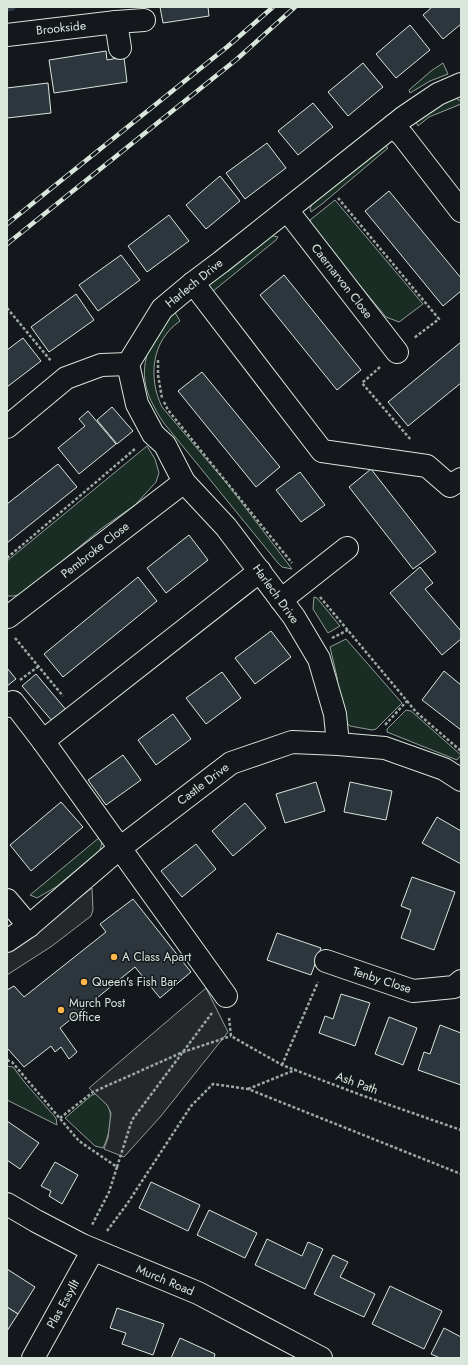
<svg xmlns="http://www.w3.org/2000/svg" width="468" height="1365" font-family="Jost,sans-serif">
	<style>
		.green { fill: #1a2d24; stroke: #939e99 }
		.parking { fill: #24282b; stroke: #939e99 }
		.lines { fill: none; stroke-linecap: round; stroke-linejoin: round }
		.stream { stroke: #2f3f4d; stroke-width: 7 }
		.building { fill: #2c363c; stroke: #d8e6dc }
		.minor-casing { stroke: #d8e6dc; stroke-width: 24 }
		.path { stroke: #9da8a2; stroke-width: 2.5; stroke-dasharray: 3 2; stroke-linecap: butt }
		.minor { stroke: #14181c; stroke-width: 22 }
		.rail-casing { stroke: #d8e6dc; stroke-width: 4.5 }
		.rail { stroke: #14181c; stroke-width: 3; stroke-dasharray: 9; stroke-linecap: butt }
		.poi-dot { fill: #ffb74d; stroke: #14181c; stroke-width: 1.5 }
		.labels { text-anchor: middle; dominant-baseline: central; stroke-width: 3; stroke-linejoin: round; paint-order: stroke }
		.street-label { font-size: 12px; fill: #d8e6dc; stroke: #14181c }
		.poi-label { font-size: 12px; fill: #d8e6dc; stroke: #14181c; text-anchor: start }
	</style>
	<rect width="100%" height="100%" fill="#14181c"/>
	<g class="green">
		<polygon points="443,63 448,74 430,81 410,93 409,90 431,71"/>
		<polygon points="456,97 458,100 461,100 461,104 429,117 418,126 414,118"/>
		<polygon points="384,145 388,148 322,204 311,212 310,208 314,201"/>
		<polygon points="335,200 423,304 399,322 386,317 313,229 310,220"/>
		<polygon points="269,235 278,237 276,240 212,292 204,286"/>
		<path d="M173 313 176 314 180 321C151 341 148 378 162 407L229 486 292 569 282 567 278 563 163 422C148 398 139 380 148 351 152 341 164 326 169 316Z"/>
		<polygon points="147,446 155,459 159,473 156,482 135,505 102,528 24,593 14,596 7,596 7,561"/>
		<polygon points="314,597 317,598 340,626 328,633 313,609"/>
		<polygon points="346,639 402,703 376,729 372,730 350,726 346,722 339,705 337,677 330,647"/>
		<polygon points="406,710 411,711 461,755 457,760 387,732 387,729"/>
		<polygon points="100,837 103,839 100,850 56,887 37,898 30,895"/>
		<polygon points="7,1066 13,1067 26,1084 56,1118 57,1125 7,1100"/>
		<path d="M96 1094C111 1103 112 1113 109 1130 108 1136 106 1142 103 1148L95 1146 65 1118 92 1095Z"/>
	</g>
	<g class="parking">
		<polygon points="92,888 93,910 91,916 52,946 7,975 7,953"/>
		<polygon points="206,988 228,1032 161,1116 124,1157 104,1149 108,1138 111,1113 107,1105 89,1088"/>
	</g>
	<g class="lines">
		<polyline class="stream" points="7,8 12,7"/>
	</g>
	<g class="building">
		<polygon points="160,7 208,7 209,16 163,23"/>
		<polygon points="432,7 461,7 461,24 443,39 423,15"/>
		<polygon points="410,25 430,50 396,78 376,54"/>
		<polygon points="106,51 107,60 124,57 127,82 54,93 49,60"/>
		<polygon points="363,63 383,87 348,116 328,92"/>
		<polygon points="48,83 51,113 7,118 7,88"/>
		<polygon points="313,103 333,127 298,155 278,131"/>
		<polygon points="267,143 286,168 245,199 226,173"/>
		<polygon points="220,176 240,201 206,229 186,205"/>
		<polygon points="389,191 461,278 461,291 443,306 365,211"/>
		<polygon points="169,215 189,241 147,272 128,246"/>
		<polygon points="121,255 140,280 98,311 79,285"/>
		<polygon points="284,275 361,370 337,390 260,295"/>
		<polygon points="76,294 94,320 49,352 31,327"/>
		<polygon points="23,338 41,361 7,387 7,350"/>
		<polygon points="461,342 461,383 408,426 388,402"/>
		<polygon points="202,372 280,467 256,487 178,391"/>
		<polygon points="112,407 133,431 117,444 97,420"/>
		<polygon points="88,411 116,444 79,474 58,448 85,426 79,419"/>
		<polygon points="58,464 77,487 7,543 7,504"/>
		<polygon points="371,469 436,552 413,569 349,487"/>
		<polygon points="300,472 325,505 301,522 276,490"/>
		<polygon points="189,535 208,560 166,593 147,568"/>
		<polygon points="420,567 433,583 425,589 461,631 461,639 442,655 390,593"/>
		<polygon points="138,577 157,601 63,677 44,654"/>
		<polygon points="271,631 291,657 255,684 235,658"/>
		<polygon points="7,668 16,679 7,686"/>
		<polygon points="444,671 461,685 461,730 422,700"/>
		<polygon points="222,672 241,698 206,724 186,698"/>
		<polygon points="36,674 67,711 53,722 22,686"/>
		<polygon points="173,714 191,739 156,765 138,740"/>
		<polygon points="123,755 141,780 106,805 88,780"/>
		<polygon points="316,782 325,811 285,823 276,794"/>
		<polygon points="350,782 392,791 386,820 344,812"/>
		<polygon points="61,802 83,827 31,871 10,845"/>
		<polygon points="245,803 266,828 233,856 212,831"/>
		<polygon points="437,817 461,831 461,864 422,843"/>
		<polygon points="196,844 216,869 182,897 161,871"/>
		<polygon points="412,877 455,892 434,950 401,938 411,910 401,906"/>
		<polygon points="133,899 191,972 160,998 135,967 60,1028 77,1052 69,1059 61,1047 55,1052 51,1046 24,1067 8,1049 7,1049 7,990 14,986 24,997 106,932 100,924"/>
		<polygon points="277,933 321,948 311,975 267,960"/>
		<polygon points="341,994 370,1003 355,1046 319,1033 325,1016 333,1019"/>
		<polygon points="389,1017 417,1028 403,1065 375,1054"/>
		<polygon points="440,1025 461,1033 461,1085 418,1070 424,1052 430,1054"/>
		<polygon points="7,1121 39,1143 20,1169 7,1160"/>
		<polygon points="55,1162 78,1175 62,1204 49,1196 51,1191 41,1186"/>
		<polygon points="151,1182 200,1205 188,1231 139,1208"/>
		<polygon points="209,1210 257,1233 245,1258 197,1235"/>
		<polygon points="267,1239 302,1256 308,1242 323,1249 305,1289 255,1265"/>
		<polygon points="333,1255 348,1262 340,1277 375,1294 364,1317 314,1294"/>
		<polygon points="7,1269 35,1287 18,1314 7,1307"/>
		<polygon points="390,1286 442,1311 424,1349 372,1324"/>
		<polygon points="7,1307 18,1314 7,1331"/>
		<polygon points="117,1308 164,1324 153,1355 122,1344 126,1333 110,1328"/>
		<polygon points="444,1328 461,1337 461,1358 440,1358 431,1354"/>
		<polygon points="180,1338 215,1354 214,1358 171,1358"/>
	</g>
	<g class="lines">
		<g class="minor-casing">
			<g id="minor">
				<polyline points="116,22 144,20"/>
				<polyline points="7,35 116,22 120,48"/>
				<polyline points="393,126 403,136 461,211"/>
				<polyline points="287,210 397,352"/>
				<polyline points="193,283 322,451 427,466 450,486 461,479"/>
				<polyline points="7,427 66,378 101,365 128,364"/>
				<polyline points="281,600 347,548"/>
				<polyline points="7,616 8,617 184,482"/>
				<polyline points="7,706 13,702 43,741 226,996"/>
				<polyline points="43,741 260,571"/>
				<polyline points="338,744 335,714 319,659 294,617 226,527 184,482 165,445 153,434 137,404 128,364 162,309 193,283 221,262 404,117 438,94 461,84"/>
				<polyline points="7,900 29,926"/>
				<polyline points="7,941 29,926 120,848 231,763 292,742 338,744 385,748 444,769 461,780"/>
				<polyline points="326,961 413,991 454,987 461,981"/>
				<polyline points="7,1204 36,1221 82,1245 198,1293 321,1358"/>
				<polyline points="33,1358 93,1250"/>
			</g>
		</g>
		<g class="path">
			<polyline points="338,198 439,319 414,338"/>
			<polyline points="7,308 51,361"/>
			<polyline points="158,360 158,375 162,398"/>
			<polyline points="380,367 362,383 411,440"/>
			<polyline points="164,402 168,410 292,563"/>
			<polyline points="7,558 136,448"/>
			<polyline points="320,597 407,701 385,725"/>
			<polyline points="15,638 63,696"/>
			<polyline points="332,638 348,630"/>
			<polyline points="20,680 39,666"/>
			<polyline points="407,701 416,712 461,751"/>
			<polyline points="229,1018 231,1036 282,1065 295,1070"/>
			<polyline points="7,1060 12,1062 79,1141 117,1167 109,1192 92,1225"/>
			<polyline points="282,1065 318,982"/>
			<polyline points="248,1089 295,1070 361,1095 461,1130"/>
			<polyline points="60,1118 93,1092 183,1052 231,1036"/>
			<polyline points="117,1167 132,1120 212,1013"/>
			<polyline points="107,1231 127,1204 191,1106 213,1084 248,1089 461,1174"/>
		</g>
		<use href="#minor" class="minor"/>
		<g class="rail-casing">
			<g id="rail">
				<polyline points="7,224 227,47 273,7"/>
				<polyline points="7,244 237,59 295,7"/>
			</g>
		</g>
		<use href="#rail" class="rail"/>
	</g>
	<g class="poi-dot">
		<circle cx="114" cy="957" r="4"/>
		<circle cx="84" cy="982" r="4"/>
		<circle cx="61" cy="1010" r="4"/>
	</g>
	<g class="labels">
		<g class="street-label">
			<text transform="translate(61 28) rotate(-6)">Brookside</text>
			<text transform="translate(342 281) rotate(52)">Caernarvon Close</text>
			<text transform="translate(194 283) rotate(-39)">Harlech Drive</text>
			<text transform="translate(95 550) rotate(-38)">Pembroke Close</text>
			<text transform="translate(276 594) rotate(54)">Harlech Drive</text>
			<text transform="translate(203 784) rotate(-37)">Castle Drive</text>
			<text transform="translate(382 980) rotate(18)">Tenby Close</text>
			<text transform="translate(357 1083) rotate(20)">Ash Path</text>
			<text transform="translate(165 1280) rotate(23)">Murch Road</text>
			<text transform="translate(63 1304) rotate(-61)">Plas Essyllt</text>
		</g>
		<g class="poi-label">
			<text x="122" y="957">A Class Apart</text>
			<text x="92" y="982">Queen's Fish Bar</text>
			<text x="69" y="1003">Murch Post<tspan x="69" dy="14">Office</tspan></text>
		</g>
	</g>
	<rect width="468" height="1365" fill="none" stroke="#d8e6dc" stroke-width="16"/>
</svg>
